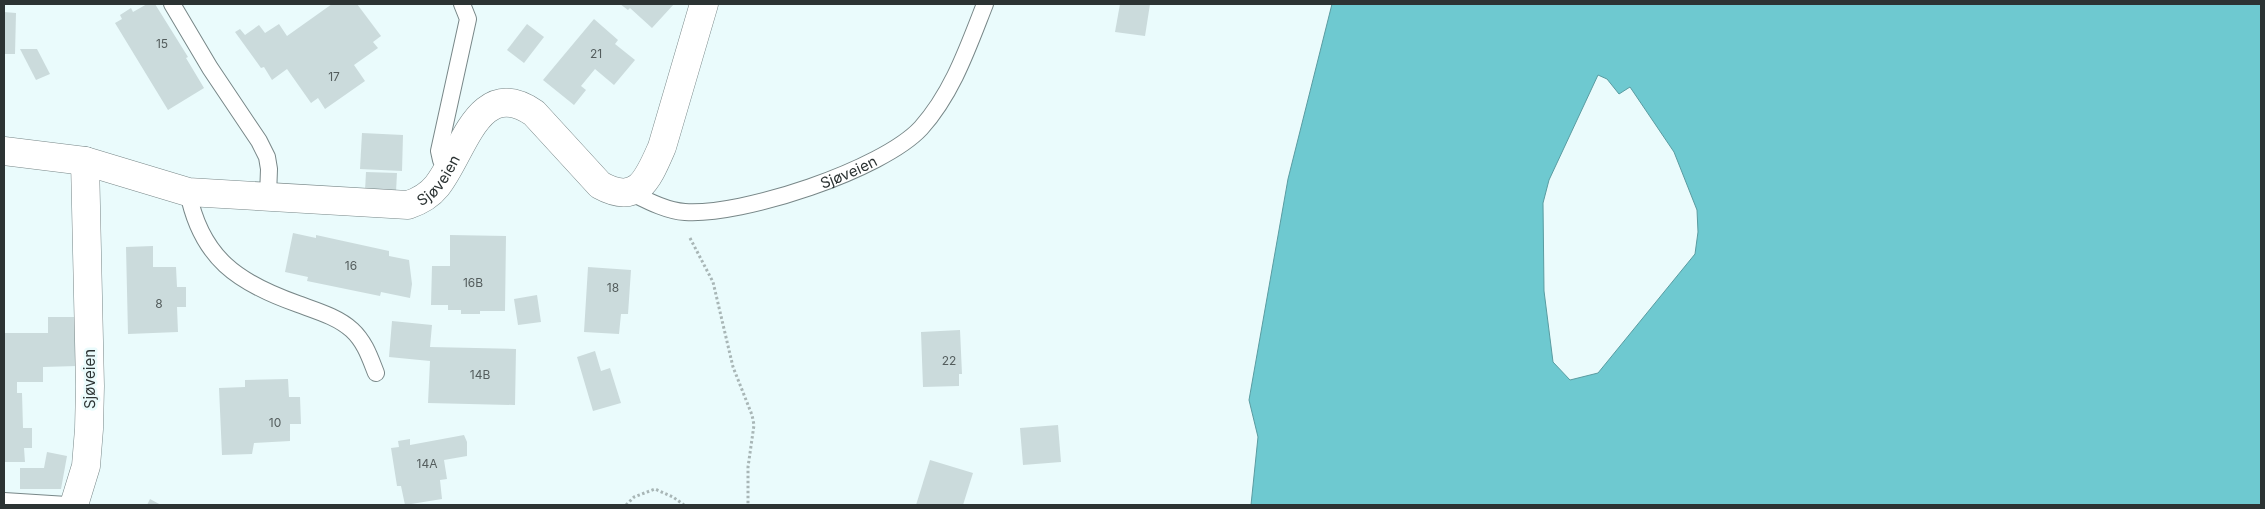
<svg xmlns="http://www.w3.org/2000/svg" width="2265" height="509" font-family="Inter,sans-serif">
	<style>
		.water { fill: #6ec9d0; stroke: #5a9ca1; fill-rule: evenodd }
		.building { fill: #cbdbdc }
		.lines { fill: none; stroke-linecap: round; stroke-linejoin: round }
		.service-casing { stroke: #788788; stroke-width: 18 }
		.minor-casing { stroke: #788788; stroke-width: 29 }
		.path { stroke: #a8b6b6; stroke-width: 3; stroke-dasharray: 2.5 2.5; stroke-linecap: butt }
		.service { stroke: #fff; stroke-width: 16 }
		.minor { stroke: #fff; stroke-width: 28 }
		.labels { text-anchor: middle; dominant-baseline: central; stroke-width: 5; stroke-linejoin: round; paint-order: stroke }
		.number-label { font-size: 12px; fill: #545d5d }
		.street-label { font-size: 15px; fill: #2c3333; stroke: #eafbfc }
	</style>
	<rect width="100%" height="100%" fill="#eafbfc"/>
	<path class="water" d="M1332 4H2261V505H1251L1258 437 1249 400 1288 179ZM1598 75 1607 79 1619 94 1630 87 1674 152 1697 210 1698 232 1695 254 1598 373 1570 380 1553 362 1544 291 1543 203 1549 180Z"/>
	<g class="building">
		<polygon points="147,4 155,4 188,57 186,58 204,88 168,110 115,23 122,19 120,15 131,8 133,12"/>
		<polygon points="332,4 357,4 381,36 373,42 378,48 354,65 365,81 325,109 318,98 311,103 287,69 272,80 264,67 261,68 235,32 240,29 245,35 259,25 265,33 279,24 287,36"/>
		<polygon points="620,4 674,4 652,28 630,8 628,10"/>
		<polygon points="1120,4 1150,4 1145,36 1115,32"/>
		<polygon points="4,12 16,13 15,54 4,54"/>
		<polygon points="594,19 618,40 615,44 635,60 614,85 595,69 581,86 586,90 574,105 543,80"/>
		<polygon points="527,24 544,37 524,63 507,50"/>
		<polygon points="20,49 37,49 50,74 36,80"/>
		<polygon points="362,133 403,135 402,171 360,169"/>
		<polygon points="366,172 397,173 396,192 365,191"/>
		<polygon points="293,233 316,238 316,235 389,251 389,256 409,260 412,284 410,298 381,292 380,296 307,281 308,277 285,272"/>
		<polygon points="450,235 506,236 505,311 480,311 480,314 461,314 461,310 448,310 448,305 431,305 432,266 450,266"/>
		<polygon points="153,246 153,267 176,267 177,287 186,287 186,307 177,307 178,332 128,334 126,247"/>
		<polygon points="588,267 631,270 628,314 621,314 619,334 584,332"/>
		<polygon points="537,295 541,322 518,325 514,299"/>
		<polygon points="48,317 77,317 77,366 43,367 43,382 17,382 17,393 22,393 23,428 32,428 32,448 24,448 25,462 4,462 4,333 48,333"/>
		<polygon points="392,321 432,325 430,347 516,349 515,405 428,403 430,361 389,357"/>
		<polygon points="960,330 962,374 959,374 959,386 923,387 921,332"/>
		<polygon points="595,351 601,371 610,368 621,403 593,411 577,357"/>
		<polygon points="288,379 289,397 300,397 301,424 290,424 290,441 254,443 252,454 222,455 219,388 245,387 245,380"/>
		<polygon points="1058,425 1061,462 1023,465 1020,428"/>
		<polygon points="464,435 467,442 467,456 444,460 447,479 440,480 442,499 405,505 401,486 397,486 391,448 399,447 398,441 410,439 410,445"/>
		<polygon points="47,452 67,456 61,489 20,489 20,468 44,468"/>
		<polygon points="930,460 973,473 963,505 916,505"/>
		<polygon points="150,499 161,505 147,505"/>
	</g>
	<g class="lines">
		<g class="service-casing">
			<g id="service">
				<polyline points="172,4 210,68 259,141 267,157 269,169 268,196"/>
				<polyline points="448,169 441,160 439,151 468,19 462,4"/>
				<path d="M188 192C201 258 238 283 298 304 317 311 338 317 352 330 365 342 370 358 376 373"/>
				<path id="s1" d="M632 193C648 201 667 211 685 212 742 216 882 170 921 128 953 92 968 47 985 4"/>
				<polyline points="4,501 67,505"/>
			</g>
		</g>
		<g class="minor-casing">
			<g id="minor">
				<path id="s2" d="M4 151 85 161 188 192 408 205C420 201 429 196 437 186 464 152 478 75 534 113L600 185C638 206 648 179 662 147L704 4"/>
				<polyline points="74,505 86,466 89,429 90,386 85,161"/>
			</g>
		</g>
		<g class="path">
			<polyline points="690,238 713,282 733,367 752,415 754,425 748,467 748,505"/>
			<polyline points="626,505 634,497 655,489 673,497 684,505"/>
		</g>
		<use href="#service" class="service"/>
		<use href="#minor" class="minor"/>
	</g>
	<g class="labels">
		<g class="number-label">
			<text x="162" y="43">15</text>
			<text x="596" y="53">21</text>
			<text x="334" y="76">17</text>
			<text x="351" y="265">16</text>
			<text x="473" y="282">16B</text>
			<text x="613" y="287">18</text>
			<text x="159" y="303">8</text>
			<text x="949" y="360">22</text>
			<text x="480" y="374">14B</text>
			<text x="275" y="422">10</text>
			<text x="427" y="463">14A</text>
		</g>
		<g class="street-label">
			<text stroke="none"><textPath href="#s1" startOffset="226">Sjøveien</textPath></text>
			<text stroke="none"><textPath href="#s2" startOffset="450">Sjøveien</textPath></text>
			<text transform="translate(89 379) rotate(-90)">Sjøveien</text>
		</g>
	</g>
	<rect width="2265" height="509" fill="none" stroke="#2c3333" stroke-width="10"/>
</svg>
